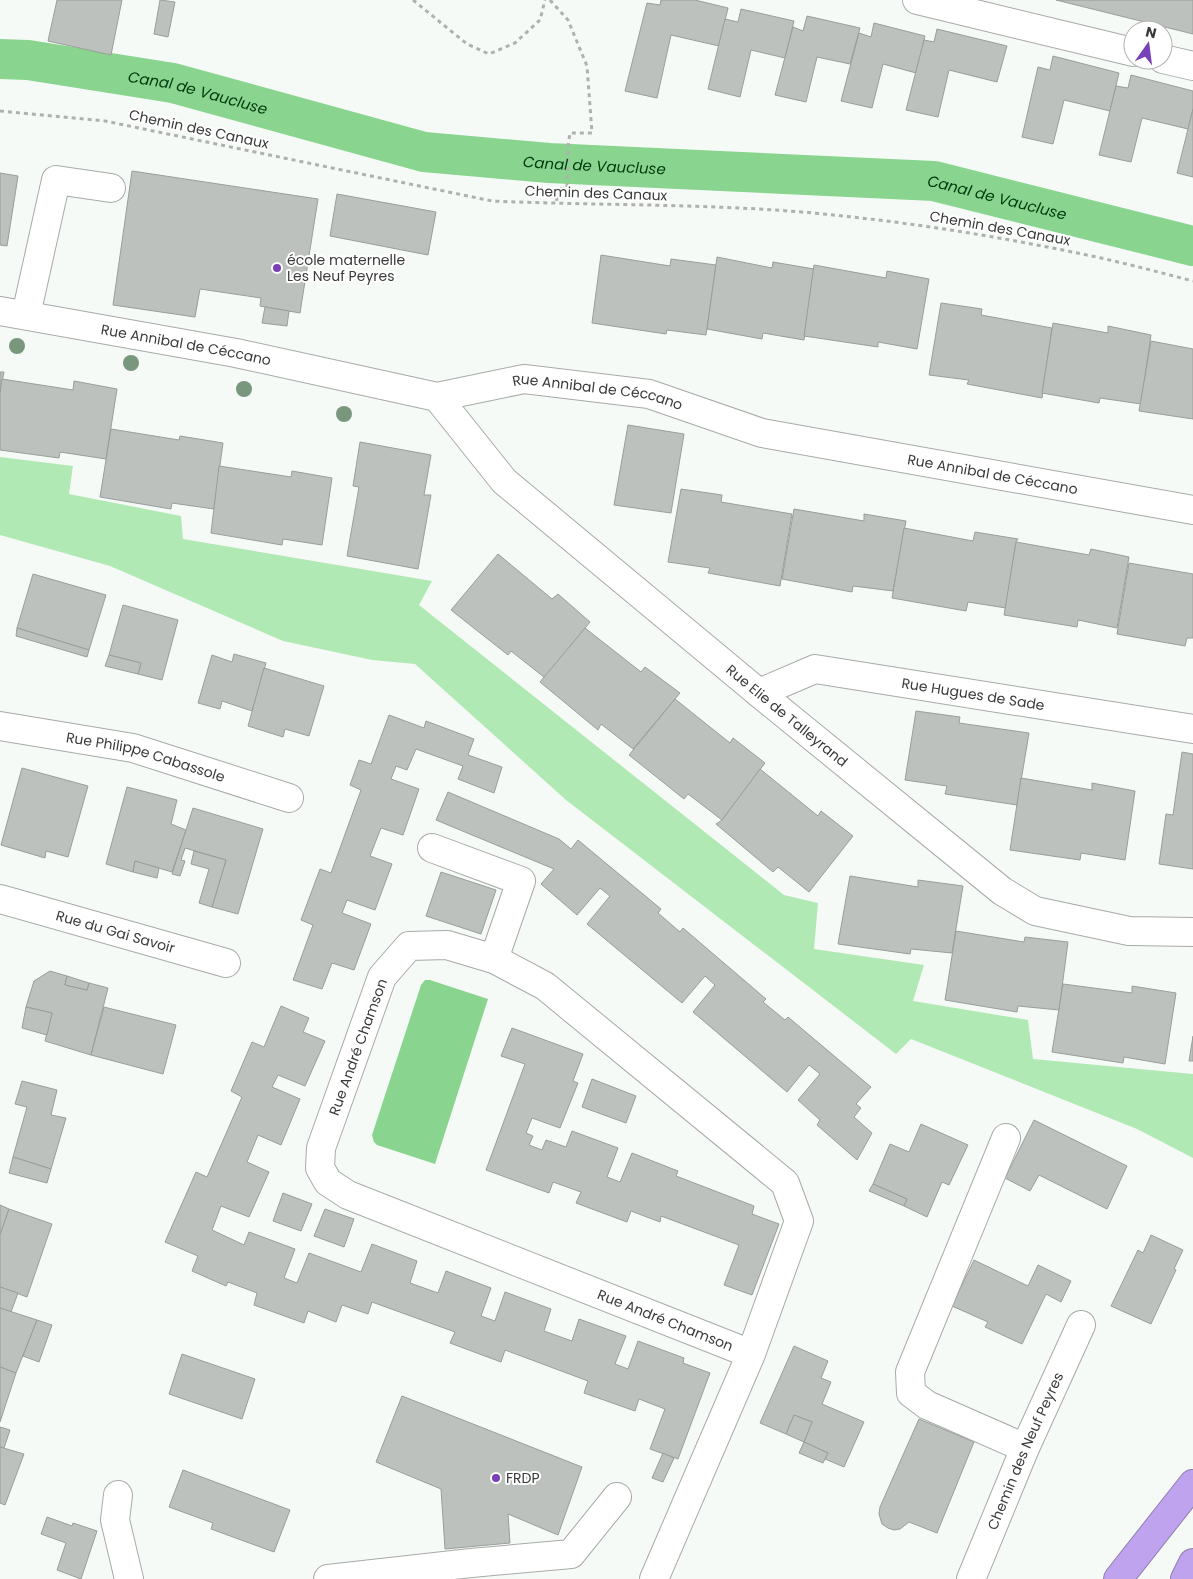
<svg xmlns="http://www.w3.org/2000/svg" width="1193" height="1579" font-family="Poppins,sans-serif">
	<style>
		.green { fill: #b1e9b5 }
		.water { fill: #89d58f }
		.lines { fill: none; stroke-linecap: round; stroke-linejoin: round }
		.canal { stroke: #89d58f; stroke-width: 40 }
		.building { fill: #bdc1be; stroke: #9a9e9a }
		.minor-casing { stroke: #a7aaa7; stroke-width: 30 }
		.highway-casing { stroke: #907faf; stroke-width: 30 }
		.path { stroke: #aeb1ae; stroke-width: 3; stroke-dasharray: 4 4; stroke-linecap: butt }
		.minor { stroke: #fff; stroke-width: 28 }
		.highway { stroke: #bfa3ee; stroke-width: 28 }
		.tree { fill: #78977d }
		.poi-dot { fill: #7841b8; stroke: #fff; stroke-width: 2 }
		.labels { text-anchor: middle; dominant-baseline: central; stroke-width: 4; stroke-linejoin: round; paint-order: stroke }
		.street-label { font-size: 14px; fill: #393b39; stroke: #fff }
		.poi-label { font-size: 14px; fill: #393b39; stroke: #fff; text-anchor: start }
		.water-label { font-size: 15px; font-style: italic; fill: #00390d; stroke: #fff }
	</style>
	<rect width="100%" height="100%" fill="#f6faf6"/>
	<polygon class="green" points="0,457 73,466 69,494 181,516 183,539 432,581 419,605 784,895 818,903 814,949 924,965 913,1001 1028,1020 1033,1059 1193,1074 1193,1158 1137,1129 911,1039 896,1054 566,800 415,664 372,660 283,641 110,566 0,535"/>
	<polygon class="water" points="425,980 430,980 488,999 435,1164 377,1145 374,1142 372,1135 421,985"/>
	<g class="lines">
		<path class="canal" id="s1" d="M0 59 28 60 173 83 424 152 549 163 934 181 1193 246"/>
	</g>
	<g class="building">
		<polygon points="57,0 122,0 111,55 48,41"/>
		<polygon points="160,0 175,2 168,37 154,34"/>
		<polygon points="661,0 695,0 728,8 719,46 671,35 657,98 625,91 647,3 660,5"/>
		<polygon points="1056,0 1193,0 1193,34"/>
		<polygon points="741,9 794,21 785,58 751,50 740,97 708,89 725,19 738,22"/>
		<polygon points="807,16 860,28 850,64 817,57 806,102 775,95 793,27 803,31"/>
		<polygon points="874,23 925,36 916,73 883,64 872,108 841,101 859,33 871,37"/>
		<polygon points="937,29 1007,46 997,82 949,70 938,117 906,110 924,40 934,42"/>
		<polygon points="1053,56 1119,73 1110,111 1064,100 1053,144 1022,137 1038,67 1050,70"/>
		<polygon points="1131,75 1193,91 1193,109 1188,129 1142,118 1131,162 1099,155 1116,86 1128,88"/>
		<polygon points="1193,109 1193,177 1177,173"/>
		<polygon points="132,171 318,199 300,313 260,306 261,298 200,289 195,317 113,305"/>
		<polygon points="0,173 18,176 7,246 0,245"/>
		<polygon points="337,194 436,212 428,255 330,236"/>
		<polygon points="601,255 670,266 671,259 716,265 706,335 667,330 666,334 592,323"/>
		<polygon points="717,257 772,268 773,262 814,269 804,340 763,333 762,339 707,329"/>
		<polygon points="814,265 886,278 887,271 929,279 917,349 878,342 878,347 804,336"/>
		<polygon points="941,303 982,309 981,315 1052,328 1042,398 967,384 969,380 929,375"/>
		<polygon points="265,307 289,311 287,326 262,323"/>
		<polygon points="1053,323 1108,333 1108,326 1151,335 1141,404 1100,398 1099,403 1042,393"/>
		<polygon points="1151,341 1193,349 1193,419 1139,411"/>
		<polygon points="0,372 4,372 0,393"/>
		<polygon points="2,379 73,390 74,381 117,389 106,459 60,452 59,458 0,450 0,393"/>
		<polygon points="628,425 684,434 671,513 614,505"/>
		<polygon points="111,429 179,440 180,436 223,443 214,509 172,503 171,509 100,497"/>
		<polygon points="360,442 431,455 424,495 431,495 418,569 347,556 359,487 353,486"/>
		<polygon points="219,466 291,477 292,471 332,478 322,545 283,539 282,545 211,533"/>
		<polygon points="681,489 722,495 721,502 792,514 780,586 708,573 710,568 668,562"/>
		<polygon points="794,509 864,521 864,514 906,521 893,591 853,586 852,592 782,579"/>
		<polygon points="904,528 973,541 975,532 1018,539 1016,542 1006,608 968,602 966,611 892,598"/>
		<polygon points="1016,542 1089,555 1091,549 1129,557 1117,628 1078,620 1077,627 1004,615"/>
		<polygon points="498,554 552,599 558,594 590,622 545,678 511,651 508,655 451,610"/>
		<polygon points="1129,563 1193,574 1193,638 1187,638 1185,646 1117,634"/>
		<polygon points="33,574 106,595 89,650 17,628"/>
		<polygon points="123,605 178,620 162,680 138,674 141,663 109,655"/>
		<polygon points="17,628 89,650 87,657 16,636"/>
		<polygon points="585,628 641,672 645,667 680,693 633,749 601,724 598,730 540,682"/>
		<polygon points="234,654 266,663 252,711 222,701 220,709 198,703 212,655 232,662"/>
		<polygon points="109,655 141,663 138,674 105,666"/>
		<polygon points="264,668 324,686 309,736 285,729 283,737 248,726"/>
		<polygon points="675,699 730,743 733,738 765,763 722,820 688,794 684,799 629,755"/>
		<polygon points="916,711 960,717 959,723 1029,733 1017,805 945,794 947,786 905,780"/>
		<polygon points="389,715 424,728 426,721 474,739 468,755 502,767 494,793 458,779 463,766 416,749 407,770 396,766 391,779 419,789 403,835 381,828 370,856 392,864 375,910 347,900 342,913 371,924 354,970 332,963 322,989 293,980 313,925 301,920 320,869 331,873 361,790 350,785 359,760 371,764"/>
		<polygon points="1182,752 1193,754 1193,869 1159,864 1166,814 1173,815"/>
		<polygon points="22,768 88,786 68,857 46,851 45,858 1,845"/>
		<polygon points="760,769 818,816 821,811 853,836 809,892 778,867 773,872 716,824 722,820"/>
		<polygon points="1021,778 1092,790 1092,783 1135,791 1125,860 1081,853 1080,860 1010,850"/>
		<polygon points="127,787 177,800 171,824 186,830 172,872 135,861 133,872 106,864"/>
		<polygon points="448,792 559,839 571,849 578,840 661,909 658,913 680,932 683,928 766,999 763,1002 785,1020 788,1017 871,1087 856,1104 861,1108 854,1117 872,1133 857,1160 817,1125 820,1120 798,1100 820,1074 809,1065 787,1092 693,1012 715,985 705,976 682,1003 587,924 610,896 600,888 577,915 541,884 554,869 436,820"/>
		<polygon points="193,808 263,829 238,914 212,907 226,860 185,848 181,860 185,861 180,876 172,874"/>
		<polygon points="194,851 226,860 212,907 199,903 209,869 191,864"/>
		<polygon points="135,861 159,868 157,878 133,872"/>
		<polygon points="441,872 496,890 481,934 426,916"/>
		<polygon points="850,876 918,887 918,880 963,886 952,953 911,949 910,954 838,944"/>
		<polygon points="956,931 1024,942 1025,937 1068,942 1059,1010 1018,1006 1017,1012 945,1000"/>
		<polygon points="50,971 67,976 65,985 87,990 89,983 108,988 91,1055 45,1041 52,1013 26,1007 34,981"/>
		<polygon points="67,976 89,983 87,990 65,985"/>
		<polygon points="1063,984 1132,993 1132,986 1176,993 1165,1064 1124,1057 1123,1063 1052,1052"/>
		<polygon points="281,1006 309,1018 303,1032 325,1041 305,1086 278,1075 272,1087 300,1099 281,1145 258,1135 247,1162 269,1172 249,1217 221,1206 212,1230 244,1245 249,1232 295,1249 284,1278 297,1283 309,1253 361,1272 372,1244 417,1261 410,1283 438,1293 446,1271 491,1288 481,1316 495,1321 505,1292 551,1309 544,1331 572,1341 579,1319 626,1336 615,1364 628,1369 638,1341 684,1358 683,1363 710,1373 678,1459 650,1449 665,1409 639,1399 635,1411 584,1393 588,1381 505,1350 501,1362 450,1343 455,1332 372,1302 368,1314 342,1305 336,1322 308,1311 304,1323 254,1305 257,1293 228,1282 226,1286 192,1271 198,1256 165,1242 196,1172 207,1177 242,1097 231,1091 252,1042 264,1047"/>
		<polygon points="26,1007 52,1013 47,1035 22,1028"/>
		<polygon points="104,1007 176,1025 163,1074 91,1055"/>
		<polygon points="512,1028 583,1054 573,1081 578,1083 560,1128 532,1118 526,1133 533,1136 529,1145 542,1150 546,1140 566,1147 572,1131 618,1148 607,1177 620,1182 632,1153 678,1171 676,1176 754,1206 752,1214 779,1224 752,1295 724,1285 739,1245 661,1216 660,1222 631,1211 627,1222 576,1203 581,1192 553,1182 549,1193 486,1170 525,1064 501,1056"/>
		<polygon points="1193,1036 1193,1061 1189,1061"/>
		<polygon points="592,1079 636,1096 626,1123 582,1107"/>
		<polygon points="22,1081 57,1090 51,1115 66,1118 51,1169 13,1157 27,1107 15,1104"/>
		<polygon points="1034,1120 1127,1166 1107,1209 1039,1175 1030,1191 1005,1178"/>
		<polygon points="921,1124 968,1145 949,1185 942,1182 927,1217 904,1206 907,1199 873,1184 890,1144 909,1152"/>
		<polygon points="13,1157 51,1169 47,1183 9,1173"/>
		<polygon points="873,1184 907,1199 904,1206 869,1191"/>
		<polygon points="283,1193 312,1204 301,1231 273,1221"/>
		<polygon points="0,1205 9,1209 0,1235"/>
		<polygon points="9,1209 52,1224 27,1297 0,1287 0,1235"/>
		<polygon points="325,1209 354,1219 344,1247 314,1236"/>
		<polygon points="1151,1235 1183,1250 1174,1269 1176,1270 1151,1324 1111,1306 1138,1250 1143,1253"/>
		<polygon points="974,1260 1028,1286 1038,1265 1071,1281 1061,1302 1046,1294 1022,1344 985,1327 988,1322 952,1306"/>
		<polygon points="0,1287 18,1293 11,1312 0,1308"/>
		<polygon points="0,1308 37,1320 16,1373 0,1367"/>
		<polygon points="37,1320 52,1325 39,1362 23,1356"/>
		<polygon points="794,1346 828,1361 821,1378 831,1382 822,1404 864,1422 844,1467 825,1459 828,1453 804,1442 812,1422 794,1415 786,1434 760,1423"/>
		<polygon points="182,1354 255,1379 242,1419 169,1394"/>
		<polygon points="0,1367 16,1373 0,1422"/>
		<polygon points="402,1396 582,1467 558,1535 508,1514 510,1543 445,1549 441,1489 376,1462"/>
		<polygon points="794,1415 812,1422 804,1442 786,1434"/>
		<polygon points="919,1419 974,1442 937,1533 909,1522 900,1529 894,1530 888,1528 882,1524 879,1514 880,1507"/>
		<polygon points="0,1427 10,1430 4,1448 0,1447"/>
		<polygon points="804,1442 828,1453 823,1463 799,1453"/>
		<polygon points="0,1447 24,1454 5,1505 0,1503"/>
		<polygon points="663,1453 674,1458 663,1482 652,1478"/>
		<polygon points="183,1470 290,1510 274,1552 211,1529 213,1523 169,1507"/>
		<polygon points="47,1517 72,1526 73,1523 97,1531 81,1579 57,1570 66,1543 41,1534"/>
	</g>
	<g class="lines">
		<g class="minor-casing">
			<g id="minor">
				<polyline points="917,0 1133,52"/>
				<polyline points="1163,59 1193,66"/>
				<path id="s2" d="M0 311 236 353 437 397 524 379 649 394 762 433 1193 510"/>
				<polyline points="26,315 56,180 111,188"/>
				<path id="s3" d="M437 397 504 481 759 693 1002 891 1035 911 1129 931 1193 932"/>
				<path id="s4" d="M759 693 815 669 1193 729"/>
				<path id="s5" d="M0 726 133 748 289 798"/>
				<polyline points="432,848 521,881 494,959"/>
				<path id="s6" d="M0 899 226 963"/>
				<polyline points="1006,1138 910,1372 911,1393 927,1405 1025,1448"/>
				<polyline points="118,1495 115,1520 129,1579"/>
				<polyline points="328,1579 471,1563 571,1554 617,1497"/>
				<path id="s7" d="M654 1579 751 1354 799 1221 785 1183 545 986 494 959 447 945 409 946 382 977 321 1148 320 1168 328 1182 348 1195 751 1354"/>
				<path id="s8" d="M971 1579 1025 1448 1081 1325"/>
			</g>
		</g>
		<g class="highway-casing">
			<g id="highway">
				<polyline points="1118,1579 1193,1484"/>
				<polyline points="1185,1579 1193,1563"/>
			</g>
		</g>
		<g class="path">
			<polyline points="413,0 467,44 489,54 515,43 540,20 545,0"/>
			<polyline points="550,0 568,20 587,66 592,133 570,133 568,146 567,188 556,189 557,204"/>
			<path d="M0 111 105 121 492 201C606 206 720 203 833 215 923 224 1013 239 1101 258 1132 265 1162 273 1193 281"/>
		</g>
		<use href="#minor" class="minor"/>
		<use href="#highway" class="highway"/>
	</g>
	<g class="tree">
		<circle cx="17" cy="346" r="8"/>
		<circle cx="131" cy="363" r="8"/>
		<circle cx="244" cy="389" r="8"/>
		<circle cx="344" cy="414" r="8"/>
	</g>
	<g class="poi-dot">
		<circle cx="277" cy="268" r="5"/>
		<circle cx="496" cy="1478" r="5"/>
	</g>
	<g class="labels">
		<g class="street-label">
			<text transform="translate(199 129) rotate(12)">Chemin des Canaux</text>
			<text transform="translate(596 193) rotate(2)">Chemin des Canaux</text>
			<text transform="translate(1000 228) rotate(10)">Chemin des Canaux</text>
			<text stroke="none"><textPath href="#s2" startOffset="189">Rue Annibal de Céccano</textPath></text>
			<text stroke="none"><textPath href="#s2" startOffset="609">Rue Annibal de Céccano</textPath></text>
			<text stroke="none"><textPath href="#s2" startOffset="1014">Rue Annibal de Céccano</textPath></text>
			<text stroke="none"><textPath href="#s4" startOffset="221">Rue Hugues de Sade</textPath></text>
			<text stroke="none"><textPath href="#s3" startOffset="475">Rue Elie de Talleyrand</textPath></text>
			<text stroke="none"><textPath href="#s5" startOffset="149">Rue Philippe Cabassole</textPath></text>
			<text stroke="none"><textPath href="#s6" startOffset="120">Rue du Gai Savoir</textPath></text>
			<text transform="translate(358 1047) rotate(-70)">Rue André Chamson</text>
			<text stroke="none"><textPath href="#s7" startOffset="1506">Rue André Chamson</textPath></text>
			<text stroke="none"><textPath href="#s8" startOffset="139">Chemin des Neuf Peyres</textPath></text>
		</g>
		<g class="poi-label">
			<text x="287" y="260">école maternelle<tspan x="287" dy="16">Les Neuf Peyres</tspan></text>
			<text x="506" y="1478">FRDP</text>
		</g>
		<g class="water-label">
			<text stroke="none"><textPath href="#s1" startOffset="201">Canal de Vaucluse</textPath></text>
			<text stroke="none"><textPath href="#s1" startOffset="606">Canal de Vaucluse</textPath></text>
			<text stroke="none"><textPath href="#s1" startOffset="1011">Canal de Vaucluse</textPath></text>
		</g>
	</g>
	<g transform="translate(1148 45) rotate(14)"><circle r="24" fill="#ffffff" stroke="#b0b1b0"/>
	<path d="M0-4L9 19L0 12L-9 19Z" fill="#7841b8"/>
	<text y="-8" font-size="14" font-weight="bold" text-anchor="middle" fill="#393b39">N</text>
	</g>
</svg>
